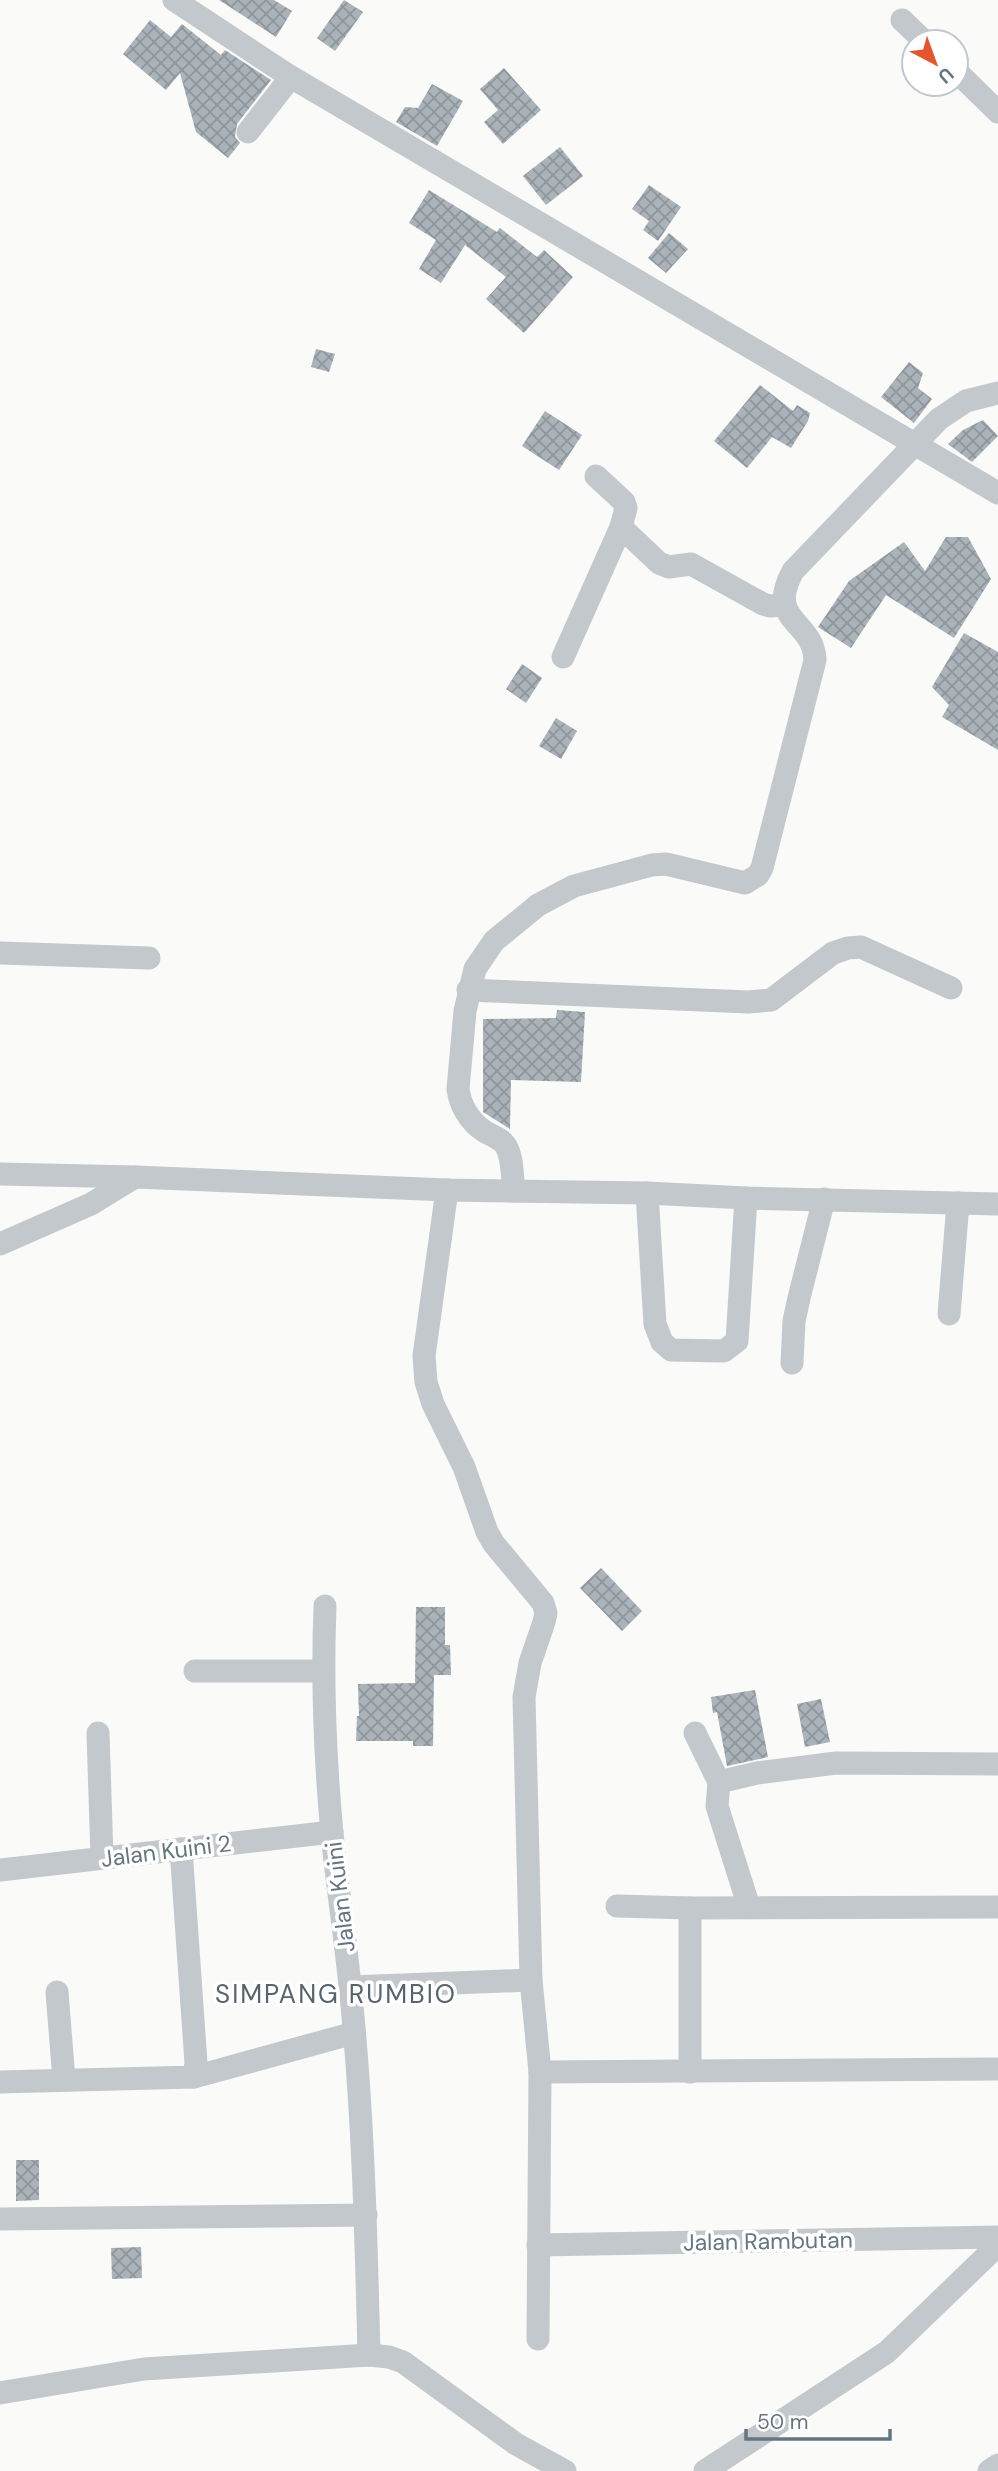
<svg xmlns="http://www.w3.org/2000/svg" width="998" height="2471" font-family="'DM Sans',sans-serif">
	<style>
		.building { fill: url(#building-cross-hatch) }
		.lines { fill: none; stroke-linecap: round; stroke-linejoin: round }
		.minor { stroke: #c3c8cc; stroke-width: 23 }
		.labels { text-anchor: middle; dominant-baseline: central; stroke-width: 7; stroke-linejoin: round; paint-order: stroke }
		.street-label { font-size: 23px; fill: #657683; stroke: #fff }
		.quarter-label { font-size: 26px; letter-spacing: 2px; fill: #57646e; stroke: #fff }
	</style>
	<defs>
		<pattern id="building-cross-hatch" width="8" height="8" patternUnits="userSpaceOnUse" patternTransform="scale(1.75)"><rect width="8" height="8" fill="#aab3b9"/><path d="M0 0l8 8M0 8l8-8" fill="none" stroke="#8e969c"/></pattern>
	</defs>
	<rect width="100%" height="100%" fill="#fafaf8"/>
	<g class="building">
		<polygon points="219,0 274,0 292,11 276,37"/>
		<polygon points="344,0 363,12 335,51 317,38"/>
		<polygon points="150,20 171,37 182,24 221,55 225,50 271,80 237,124 235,137 240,143 228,158 196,132 180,73 166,90 123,54"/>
		<polygon points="504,68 541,110 503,144 484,122 498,110 480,89"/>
		<polygon points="432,84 463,101 437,146 396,122 405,107 418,108"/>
		<polygon points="560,147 583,176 546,205 523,176"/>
		<polygon points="649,185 681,207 658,241 643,230 649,221 632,209"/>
		<polygon points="429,190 497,232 500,228 537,257 544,250 573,277 524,333 486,299 506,277 465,245 441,283 419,269 436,240 409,223"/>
		<polygon points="669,233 688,249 666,273 648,258"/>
		<polygon points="316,349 335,354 329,372 311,367"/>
		<polygon points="909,362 923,373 918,388 932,399 914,423 881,397"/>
		<polygon points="760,385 793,411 797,405 810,413 808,421 791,448 772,437 747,468 714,441"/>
		<polygon points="545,411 582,435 559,470 522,446"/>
		<polygon points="983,420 998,436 972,462 948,444 963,430"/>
		<polygon points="946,537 968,537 991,579 954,638 886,595 851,648 818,627 849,581 904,542 925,571"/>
		<polygon points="964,633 998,652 998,750 942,717 949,705 932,687"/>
		<polygon points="522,664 542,678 526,703 506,689"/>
		<polygon points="556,718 577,731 561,759 539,746"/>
		<polygon points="557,1010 585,1012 581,1082 511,1080 510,1129 483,1112 483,1019 556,1018"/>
		<polygon points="601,1568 642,1611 622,1631 580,1588"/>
		<polygon points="416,1607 445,1607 445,1645 450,1645 451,1675 434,1675 433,1746 413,1746 413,1741 356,1741 357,1716 359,1716 358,1684 415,1683"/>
		<polygon points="755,1690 768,1757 727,1766 717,1712 713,1713 711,1697"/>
		<polygon points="821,1699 830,1742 805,1747 797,1704"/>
		<polygon points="16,2160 39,2160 39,2200 16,2201"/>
		<polygon points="141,2247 142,2278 112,2279 111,2248"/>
	</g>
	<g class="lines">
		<g class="minor">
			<polyline points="174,0 291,77 998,493"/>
			<polyline points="902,20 925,42"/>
			<polyline points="956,71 998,112"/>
			<polyline points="248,132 291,77"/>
			<polyline points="596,476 624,502 626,508 621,527 659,563 669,567 691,564 763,604 770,606 784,605"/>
			<polyline points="563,657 621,527"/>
			<polyline points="0,953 149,958"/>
			<polyline points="468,990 748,1002 771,1000 833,953 848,948 861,947 951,988"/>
			<polyline points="0,1174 135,1177 447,1190 647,1193 746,1198 998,1204"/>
			<polyline points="447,1190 424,1356 426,1382 433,1404 464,1467 487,1532 494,1544 543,1603 546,1613 544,1622 530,1663 524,1697 531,1980 540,2072 538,2339"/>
			<path d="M514 1191C512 1177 513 1158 506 1146 501 1138 492 1136 484 1131 469 1121 460 1105 458 1089L465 1011 475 969 494 941 538 905 574 886 652 865 666 864 745 883 758 875 762 868 815 660C814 620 765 622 793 571L939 419 966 401 998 393"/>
			<polyline points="647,1193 655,1324 662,1342 671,1350 724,1351 737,1341 746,1198"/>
			<polyline points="0,1244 91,1204 135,1177"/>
			<polyline points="949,1314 958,1203"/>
			<polyline points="792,1363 794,1321 799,1298 824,1199"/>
			<path d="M325 1606C322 1682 325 1758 332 1833 337 1884 345 1935 350 1986 363 2108 366 2232 369 2355"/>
			<polyline points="195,1671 322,1671"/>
			<polyline points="98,1733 102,1858"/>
			<polyline points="695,1733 719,1782 717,1806 749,1907"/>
			<polyline points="719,1782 757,1773 836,1763 998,1764"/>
			<polyline points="0,1870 332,1832"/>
			<polyline points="617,1906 690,1908 998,1907"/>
			<polyline points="690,1908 690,2072"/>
			<polyline points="351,1987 531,1980"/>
			<polyline points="57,1992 64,2080"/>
			<polyline points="540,2072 998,2069"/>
			<polyline points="194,2077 354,2033"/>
			<polyline points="0,2082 194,2077 196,2063 181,1849"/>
			<polyline points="0,2219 366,2215"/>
			<polyline points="538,2245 998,2237"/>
			<polyline points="0,2393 144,2369 369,2355 389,2357 403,2362 516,2444 565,2471"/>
			<polyline points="705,2471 887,2352 998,2245"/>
			<polyline points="989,2471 998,2465"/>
		</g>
	</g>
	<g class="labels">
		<g class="street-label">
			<text transform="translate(166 1851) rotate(-7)">Jalan Kuini 2</text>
			<text transform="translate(340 1897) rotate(-97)">Jalan Kuini</text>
			<text transform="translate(768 2241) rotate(-1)">Jalan Rambutan</text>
		</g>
		<g class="quarter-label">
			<text x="336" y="1994">SIMPANG RUMBIO</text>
		</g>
	</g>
	<g transform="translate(935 63) rotate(139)"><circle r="33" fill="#ffffff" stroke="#c1c8cd" stroke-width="2"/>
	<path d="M0-5L12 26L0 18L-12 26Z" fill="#e4572e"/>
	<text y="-10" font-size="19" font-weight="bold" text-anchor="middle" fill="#657683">U</text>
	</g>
	<path d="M746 2429v10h144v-10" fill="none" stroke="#657683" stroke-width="3.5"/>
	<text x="757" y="2429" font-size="21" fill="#657683" stroke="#ffffff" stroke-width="5" paint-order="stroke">50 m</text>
</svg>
